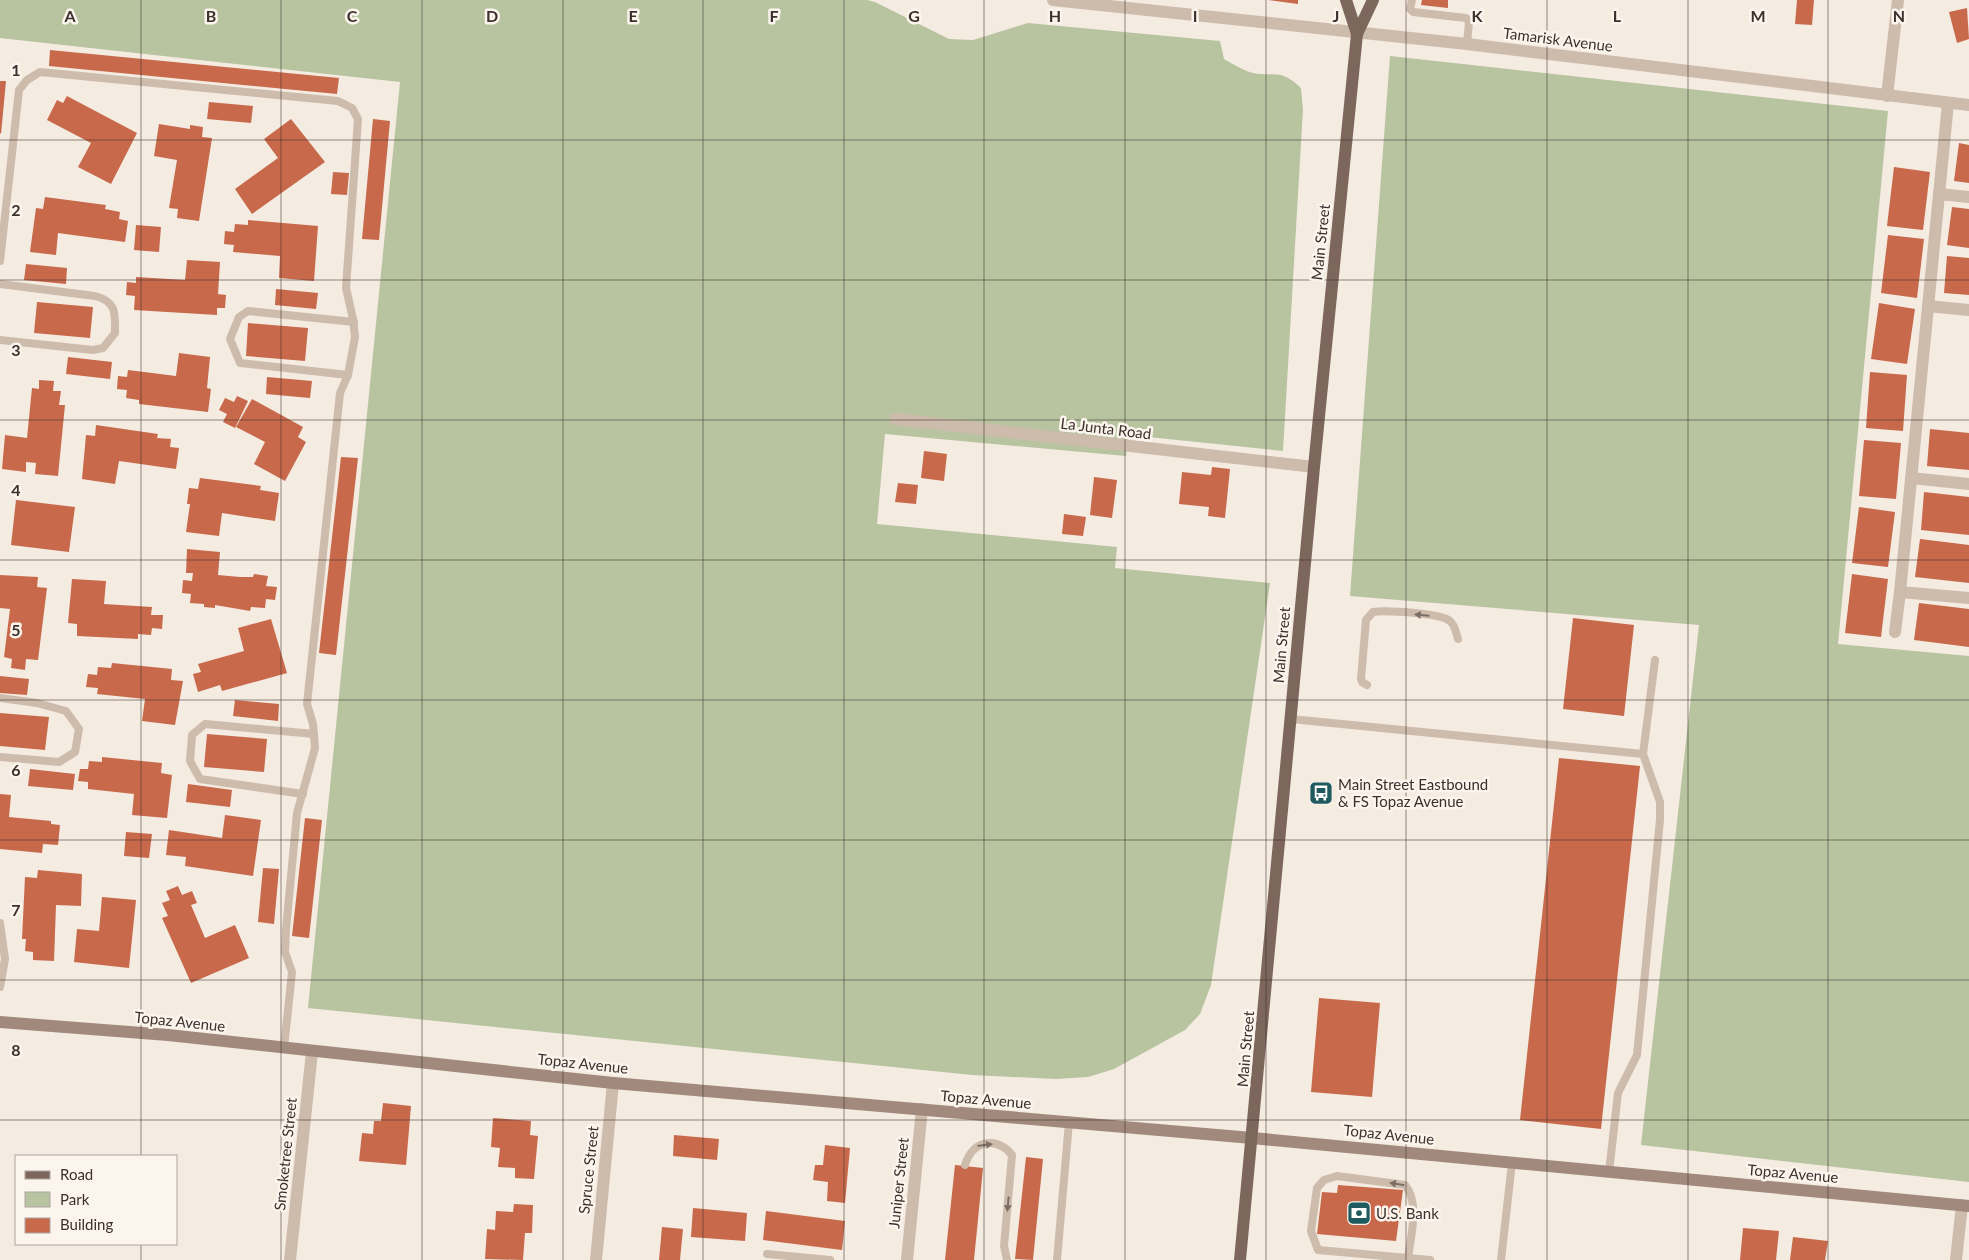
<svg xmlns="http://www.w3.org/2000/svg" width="1969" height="1260" font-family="Lato,sans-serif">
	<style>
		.green { fill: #b8c4a0 }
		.building { fill: #c8694b }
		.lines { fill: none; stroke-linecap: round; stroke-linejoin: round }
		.lane { stroke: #cdbbac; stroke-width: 8 }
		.street { stroke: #cdbbac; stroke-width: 12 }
		.secondary { stroke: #a18a7d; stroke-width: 12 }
		.primary { stroke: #7d675c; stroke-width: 12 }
		.oneway { fill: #7d6f65 }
		.grid { fill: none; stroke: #3b302b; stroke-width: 1; stroke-opacity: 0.55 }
		.labels { text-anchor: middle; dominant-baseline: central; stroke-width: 5; stroke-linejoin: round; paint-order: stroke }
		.street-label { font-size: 15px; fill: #3b302b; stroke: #fbf5ee }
		.poi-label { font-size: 15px; fill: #3b302b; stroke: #fbf5ee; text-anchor: start }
		.grid-label { font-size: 16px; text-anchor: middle; font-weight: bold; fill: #3b302b; stroke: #fbf5ee; stroke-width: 5; stroke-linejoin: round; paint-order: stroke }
	</style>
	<rect width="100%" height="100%" fill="#f4ebe1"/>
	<g class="green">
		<path d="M0 0H867L875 2 949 39 973 40 1028 23 1220 41 1224 59C1233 64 1242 70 1253 73 1276 77 1280 68 1301 88L1303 109 1283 451 1129 435 1126 456 885 434 877 524 1117 547 1115 568 1270 583 1211 985 1200 1014 1185 1030 1114 1069 1088 1077 1056 1079 972 1075 308 1008 400 82 0 38Z"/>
		<polygon points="1390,56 1888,111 1838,644 1969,656 1969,1182 1641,1145 1699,625 1350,596"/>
	</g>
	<g class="building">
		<polygon points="1268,0 1298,0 1298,4"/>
		<polygon points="1422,0 1448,0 1448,8 1421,5"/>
		<polygon points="1797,0 1814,0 1812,25 1795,24"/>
		<polygon points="1967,8 1969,39 1957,43 1949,12"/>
		<polygon points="50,50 339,78 337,94 49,66"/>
		<polygon points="0,81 6,81 1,134 0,133"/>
		<polygon points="67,96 137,133 111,184 78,167 91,143 47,120 57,100 63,103"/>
		<polygon points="209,102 253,106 251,123 207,119"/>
		<polygon points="291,119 325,162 252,214 235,189 278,158 264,139"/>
		<polygon points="373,119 390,121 379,240 362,239"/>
		<polygon points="159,124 190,129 190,125 203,127 202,137 212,138 199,221 177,218 178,209 169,208 177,160 154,156"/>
		<polygon points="1959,143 1969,145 1969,183 1954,181"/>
		<polygon points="1894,167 1930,172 1923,230 1887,226"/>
		<polygon points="333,172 349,173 347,195 331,194"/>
		<polygon points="45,197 106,205 105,209 120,212 119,219 128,221 125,242 58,233 56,255 30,252 36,208 43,209"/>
		<polygon points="1952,207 1969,209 1969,248 1947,245"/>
		<polygon points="248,220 318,226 314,281 279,278 280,256 233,252 234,245 224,244 225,231 234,232 235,224 248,225"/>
		<polygon points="136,225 161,227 159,252 134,250"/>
		<polygon points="1888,235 1924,239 1917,298 1881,293"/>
		<polygon points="1947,256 1969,258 1969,295 1944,293"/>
		<polygon points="187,260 220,262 218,294 226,295 225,308 217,308 217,315 134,310 135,296 126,295 127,282 136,283 136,277 185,280"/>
		<polygon points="26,264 67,268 66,284 24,280"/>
		<polygon points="276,289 318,293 316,309 275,305"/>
		<polygon points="37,302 93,307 90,338 34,333"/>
		<polygon points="1879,303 1915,309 1907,364 1871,359"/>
		<polygon points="248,323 308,328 305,361 246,356"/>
		<polygon points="179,353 210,357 207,388 211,389 208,412 139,404 139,400 126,398 127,390 117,389 118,376 127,377 128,370 176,376"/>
		<polygon points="68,357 112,362 110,379 66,374"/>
		<polygon points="1870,372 1907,375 1903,431 1866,428"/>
		<polygon points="267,377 312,381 310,398 266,394"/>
		<polygon points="39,380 54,381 53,391 61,391 59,405 65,405 58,476 35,474 36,463 26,462 26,472 2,469 5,435 27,438 32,388 39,389"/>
		<polygon points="237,396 248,401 235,428 223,422 227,414 219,410 225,398 234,402"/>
		<polygon points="252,399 303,427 298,437 306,442 285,481 254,464 265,442 236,427"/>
		<polygon points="96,425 158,434 157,438 171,439 170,447 179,448 176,469 119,461 115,484 82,479 86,435 95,436"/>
		<polygon points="1930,429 1969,433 1969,470 1927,466"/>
		<polygon points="1864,440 1901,443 1896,499 1859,496"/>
		<polygon points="924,451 947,454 944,481 921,478"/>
		<polygon points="341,457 358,458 336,655 319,653"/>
		<polygon points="1212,467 1230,469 1225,518 1208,516 1209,507 1179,504 1182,472 1211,475"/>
		<polygon points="1094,477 1117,480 1112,518 1090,515"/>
		<polygon points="200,478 261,486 260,490 279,493 275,521 222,513 219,536 186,532 190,504 187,504 189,488 198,489"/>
		<polygon points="898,483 918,485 916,504 895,502"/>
		<polygon points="1924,492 1969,497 1969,535 1921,530"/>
		<polygon points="16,500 75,507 69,552 11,545"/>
		<polygon points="1859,507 1895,512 1888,567 1852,563"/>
		<polygon points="1064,514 1086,517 1083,536 1062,534"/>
		<polygon points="1920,539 1969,545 1969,583 1915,577"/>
		<polygon points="187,549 220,552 218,575 240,577 253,577 254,574 268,576 266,586 277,587 275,600 266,599 265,608 251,607 250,611 215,605 215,608 204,607 204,604 190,603 191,594 182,593 183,580 192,581 193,573 186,573"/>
		<polygon points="1852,574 1888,579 1881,637 1845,633"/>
		<polygon points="0,575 38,577 37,587 47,588 38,660 26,659 25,670 11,668 12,659 4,657 10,609 0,608"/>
		<polygon points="72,579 106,581 104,604 152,607 151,615 163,615 162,629 152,628 151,635 138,634 138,639 77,636 77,624 68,623"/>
		<polygon points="1919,603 1969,609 1969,647 1914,640"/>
		<polygon points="1573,618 1634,625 1624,716 1563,709"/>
		<polygon points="271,619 287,673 222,691 220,685 198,692 193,674 201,672 198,664 244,651 238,628"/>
		<polygon points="112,663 172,669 171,680 183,681 175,725 142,721 145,699 97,694 98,688 86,687 88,674 97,675 98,667 111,668"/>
		<polygon points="0,676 29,679 27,695 0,693"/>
		<polygon points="235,700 279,704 278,721 233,716"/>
		<polygon points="0,713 49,717 45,750 0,746"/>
		<polygon points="207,734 267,739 264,772 204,767"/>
		<polygon points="102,757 162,763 161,773 172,775 167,818 132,815 134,794 88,789 88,782 78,781 80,769 88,769 89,761 102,762"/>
		<polygon points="1559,758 1640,766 1601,1129 1520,1120"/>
		<polygon points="30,769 75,774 73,790 28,786"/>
		<polygon points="188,784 232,790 230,807 186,802"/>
		<polygon points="0,794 11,795 9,817 51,821 51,824 60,825 58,845 43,844 42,853 0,849"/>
		<polygon points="225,815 261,820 253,876 185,866 186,857 166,855 169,830 222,838"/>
		<polygon points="305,818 322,820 309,938 292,936"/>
		<polygon points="126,832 152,834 149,858 124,856"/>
		<polygon points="263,868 279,869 274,924 258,922"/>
		<polygon points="38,870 82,874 81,906 56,905 54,961 33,960 33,952 25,951 26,939 22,939 25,877 37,878"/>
		<polygon points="178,886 182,895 192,891 197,903 191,905 205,938 235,925 249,958 191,983 162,918 168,916 162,903 170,900 166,891"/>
		<polygon points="102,897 136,900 129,968 74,962 77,929 99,931"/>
		<polygon points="1319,998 1380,1003 1372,1097 1311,1092"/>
		<polygon points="383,1103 411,1106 406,1165 359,1161 362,1133 373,1134 374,1121 381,1121"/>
		<polygon points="493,1118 531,1121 530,1135 538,1136 534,1179 515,1178 515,1168 498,1167 500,1148 491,1147"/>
		<polygon points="674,1135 719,1139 717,1160 673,1156"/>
		<polygon points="825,1145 850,1148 845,1203 827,1201 828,1182 813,1180 815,1165 823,1165"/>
		<polygon points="1026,1157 1043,1159 1033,1260 1015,1259"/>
		<polygon points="955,1165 983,1168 974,1260 945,1260"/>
		<polygon points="1338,1185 1403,1190 1396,1241 1317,1234 1322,1192 1337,1193"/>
		<polygon points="514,1204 533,1205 532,1233 525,1233 523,1260 485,1259 487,1229 495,1230 496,1211 513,1212"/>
		<polygon points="693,1208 747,1213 745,1241 691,1237"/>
		<polygon points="766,1211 845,1221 842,1250 763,1240"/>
		<polygon points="662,1227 683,1229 680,1260 659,1260"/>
		<polygon points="1743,1228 1779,1231 1776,1260 1740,1260"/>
		<polygon points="1793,1237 1828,1241 1825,1260 1790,1260"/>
	</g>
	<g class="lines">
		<g class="lane">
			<polyline points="1412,0 1410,9 1413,12 1466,18 1469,22 1467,44"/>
			<polyline points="0,261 19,90 27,80 40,72 338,101 352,108 358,119 346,288 353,319 355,337 348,375 340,393 307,704 313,724 315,748 297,813 286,929 285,952 292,972 284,1048"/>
			<path d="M0 284 95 296C117 302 115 313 115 333L103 348 93 350 0 340"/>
			<polyline points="348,375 240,363 230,339 239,317 248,311 354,322"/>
			<path d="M1367 685 1362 682 1361 679 1366 620 1373 612C1385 610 1441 613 1450 621 1455 625 1456 633 1458 639"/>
			<polyline points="0,698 37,703 66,711 79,729 75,752 59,762 0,757"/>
			<polyline points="1291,719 1643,754"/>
			<polyline points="303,794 200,779 190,761 192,735 205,724 314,734"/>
			<polyline points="0,923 5,959 0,987"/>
			<path d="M965 1165C972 1141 996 1135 1012 1155L1004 1246 1007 1260"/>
			<polyline points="1609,1172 1618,1093 1637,1055 1660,820 1660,802 1643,754 1655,660"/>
			<polyline points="767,1254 830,1260"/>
			<path d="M1408 1258C1411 1235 1420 1203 1405 1185L1337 1176 1324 1180 1317 1188 1311 1231 1318 1250 1430 1260"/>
			<polyline points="1057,1260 1069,1122"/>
			<polyline points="1501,1260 1512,1163"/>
		</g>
		<g class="street">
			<polyline points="1053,0 1467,44 1969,105"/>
			<polyline points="1887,96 1898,0"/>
			<polyline points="1948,103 1900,592 1969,598"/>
			<polyline points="1939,194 1969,197"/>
			<polyline points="1928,306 1969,310"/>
			<polyline points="895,419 1314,467"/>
			<polyline points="1911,478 1969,484"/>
			<polyline points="1895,632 1900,592"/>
			<polyline points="290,1260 312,1052"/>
			<polyline points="596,1260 613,1083"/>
			<polyline points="907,1260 922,1109"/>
			<polyline points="1956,1260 1962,1205"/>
		</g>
		<polyline class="secondary" points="0,1022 168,1035 613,1083 1252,1138 1969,1206"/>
		<g class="primary">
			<polyline points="1346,0 1357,34"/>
			<polyline points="1240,1260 1314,467 1357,34 1373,0"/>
		</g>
	</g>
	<defs><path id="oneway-solid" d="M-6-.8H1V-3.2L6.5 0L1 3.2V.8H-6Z" transform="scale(1.25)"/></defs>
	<g class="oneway">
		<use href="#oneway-solid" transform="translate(1422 615) rotate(-175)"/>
		<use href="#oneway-solid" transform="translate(985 1145) rotate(-7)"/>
		<use href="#oneway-solid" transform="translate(1397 1184) rotate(-171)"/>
		<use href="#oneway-solid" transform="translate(1008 1204) rotate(95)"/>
	</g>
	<path class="grid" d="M141 0V1156M281 0V1260M422 0V1260M563 0V1260M703 0V1260M844 0V1260M984 0V1260M1125 0V1260M1266 0V1260M1406 0V1260M1547 0V1260M1688 0V1260M1828 0V1260M0 140H1969M0 280H1969M0 420H1969M0 560H1969M0 700H1969M0 840H1969M0 980H1969M0 1120H1969M141 1244V1260"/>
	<defs>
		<g id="bus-square" transform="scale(1.25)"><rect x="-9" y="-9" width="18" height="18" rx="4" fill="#1f5a5e" stroke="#fbf5ee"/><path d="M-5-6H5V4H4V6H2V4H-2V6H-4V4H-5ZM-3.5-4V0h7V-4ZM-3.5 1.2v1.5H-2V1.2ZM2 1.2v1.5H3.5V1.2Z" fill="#fff"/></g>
		<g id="bank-square" transform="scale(1.25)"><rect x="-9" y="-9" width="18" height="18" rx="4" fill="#1f5a5e" stroke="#fbf5ee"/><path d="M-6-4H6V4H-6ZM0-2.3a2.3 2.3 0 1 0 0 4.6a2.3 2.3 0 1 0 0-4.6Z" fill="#fff"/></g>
	</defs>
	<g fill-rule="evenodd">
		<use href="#bus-square" x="1321" y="793"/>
		<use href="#bank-square" x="1359" y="1213"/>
	</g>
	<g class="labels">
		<g class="street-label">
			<text transform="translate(1558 39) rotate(7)">Tamarisk Avenue</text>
			<text transform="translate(1320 242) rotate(-84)">Main Street</text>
			<text transform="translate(1106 428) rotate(7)">La Junta Road</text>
			<text transform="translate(1281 645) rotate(-85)">Main Street</text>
			<text transform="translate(180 1021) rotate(6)">Topaz Avenue</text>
			<text transform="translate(1245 1049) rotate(-85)">Main Street</text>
			<text transform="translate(583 1063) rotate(6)">Topaz Avenue</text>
			<text transform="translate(986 1099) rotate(5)">Topaz Avenue</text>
			<text transform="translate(1389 1134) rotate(6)">Topaz Avenue</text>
			<text transform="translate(285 1154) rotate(-84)">Smoketree Street</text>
			<text transform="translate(588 1170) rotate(-84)">Spruce Street</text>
			<text transform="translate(1793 1173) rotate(5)">Topaz Avenue</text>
			<text transform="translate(898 1183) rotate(-84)">Juniper Street</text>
		</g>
		<g class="poi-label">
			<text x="1338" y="784">Main Street Eastbound<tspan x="1338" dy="17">&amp; FS Topaz Avenue</tspan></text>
			<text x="1376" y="1213">U.S. Bank</text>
		</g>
	</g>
	<g class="grid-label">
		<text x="70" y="22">A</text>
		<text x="211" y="22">B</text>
		<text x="352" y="22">C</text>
		<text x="492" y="22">D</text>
		<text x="633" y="22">E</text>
		<text x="774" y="22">F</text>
		<text x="914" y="22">G</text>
		<text x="1055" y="22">H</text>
		<text x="1195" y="22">I</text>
		<text x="1336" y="22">J</text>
		<text x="1477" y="22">K</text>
		<text x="1617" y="22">L</text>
		<text x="1758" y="22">M</text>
		<text x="1899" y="22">N</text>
		<text x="16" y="76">1</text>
		<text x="16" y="216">2</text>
		<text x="16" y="356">3</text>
		<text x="16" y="496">4</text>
		<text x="16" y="636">5</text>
		<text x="16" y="776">6</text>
		<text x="16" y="916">7</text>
		<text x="16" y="1056">8</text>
	</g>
	<rect x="15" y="1155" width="162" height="90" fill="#fbf5ee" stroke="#aea6a0"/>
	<rect x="25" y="1171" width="25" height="8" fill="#7d675c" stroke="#aea6a0"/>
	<text x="60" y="1180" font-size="15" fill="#3b302b">Road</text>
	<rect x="25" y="1192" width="25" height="15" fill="#b8c4a0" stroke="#aea6a0"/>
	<text x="60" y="1205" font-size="15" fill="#3b302b">Park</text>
	<rect x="25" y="1218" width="25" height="15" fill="#c8694b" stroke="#aea6a0"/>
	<text x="60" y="1230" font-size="15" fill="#3b302b">Building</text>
</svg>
